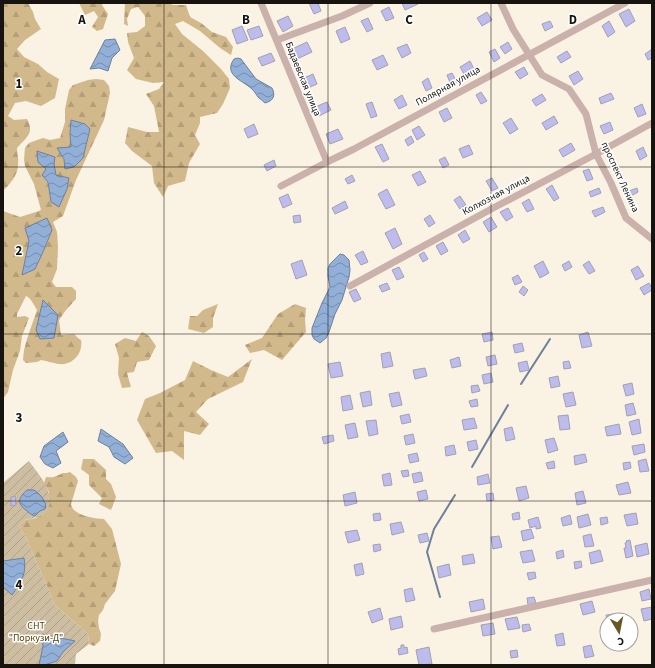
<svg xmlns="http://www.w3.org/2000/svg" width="655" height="668" font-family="'Source Sans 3',sans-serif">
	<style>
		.forest { fill: url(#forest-firs); fill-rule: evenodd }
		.garden { fill: url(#garden-furrows) }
		.water { fill: url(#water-waves); stroke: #6d809c }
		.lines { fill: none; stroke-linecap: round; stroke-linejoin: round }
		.stream { stroke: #6d809c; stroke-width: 2 }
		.building { fill: #bdbced; stroke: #a1a1b1 }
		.minor { stroke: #cab1ab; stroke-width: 7 }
		.grid { fill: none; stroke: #17140f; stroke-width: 1; stroke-opacity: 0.55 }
		.labels { text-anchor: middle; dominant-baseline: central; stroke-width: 3; stroke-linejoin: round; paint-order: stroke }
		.street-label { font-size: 10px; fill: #17140f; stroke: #fff }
		.park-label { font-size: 10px; fill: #573e01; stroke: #fff }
		.grid-label { font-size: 13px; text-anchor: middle; font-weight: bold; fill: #17140f; stroke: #fff; stroke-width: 3; stroke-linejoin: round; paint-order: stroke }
	</style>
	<defs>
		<pattern id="forest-firs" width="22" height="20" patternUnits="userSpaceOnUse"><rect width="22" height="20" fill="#d2b98b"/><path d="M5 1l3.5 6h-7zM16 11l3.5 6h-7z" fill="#b49e77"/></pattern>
		<pattern id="garden-furrows" width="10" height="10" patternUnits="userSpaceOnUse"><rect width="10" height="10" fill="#cdbea1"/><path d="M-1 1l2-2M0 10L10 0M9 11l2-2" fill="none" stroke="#afa289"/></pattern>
		<pattern id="water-waves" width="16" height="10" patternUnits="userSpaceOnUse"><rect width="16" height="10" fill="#92afd8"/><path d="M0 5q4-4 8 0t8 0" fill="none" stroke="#768dae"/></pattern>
	</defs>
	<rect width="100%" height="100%" fill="#faf2e3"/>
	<g class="forest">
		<path d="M3 3H28L33 12 35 19 41 29 25 40 17 49 24 57 38 64 47 72 59 79 55 98 41 106 26 101 15 103 8 116 14 120 27 119C35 133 26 138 17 148 17 154 19 159 18 165 18 175 10 184 3 191Z"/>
		<polygon points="79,3 103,3 102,5 108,14 103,29 97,31 92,27 98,17 94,11 85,15"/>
		<polygon points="125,3 168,3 173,5 186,5 190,17 201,23 212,32 226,37 233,47 231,55 220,48 200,31 183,21 175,24 182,34 203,51 221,69 229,79 230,88 223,104 217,113 200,117 200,123 195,135 200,144 189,163 185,181 168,186 163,197 154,183 152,166 132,151 125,143 128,127 147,132 159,132 154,106 146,94 159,89 164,82 153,83 136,79 127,70 134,58 128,42 127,33 137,32 145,26 145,16 138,7 131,9 127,19 128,26 124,24"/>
		<path d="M96 79 104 80 109 86 110 93 104 120 76 180 63 216 53 222 57 232 58 247 57 269 52 282 56 287H72L76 291V299L66 310 59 320 61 335 74 334 78 338 81 340C83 351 76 362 64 364 58 365 48 361 41 360L37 362 26 363 23 360 24 350 27 339 37 310C34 305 31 298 26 296L17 314V317L25 316 29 318 22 336 20 351 13 370 8 392 3 399V211L20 217 36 212 41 210 34 184 25 166 24 160 25 148 29 143 37 140 43 138 50 140 60 138 65 122V109L69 90 73 85 88 80ZM71 120 85 124 90 129 83 158 65 169 64 159 58 149 72 147 70 134ZM54 164 56 175 51 202 48 182 42 175 47 169ZM52 230 43 252 35 268 22 275 29 241Z"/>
		<polygon points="218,304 213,318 213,327 204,333 188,329 190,316 197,316 203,310"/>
		<polygon points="295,304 306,308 305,320 306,332 282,360 264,350 250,353 245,345 262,338 278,314"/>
		<polygon points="142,332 149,336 156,346 149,360 137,362 134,372 127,373 131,387 122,388 118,374 119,358 115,344 125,338 136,341"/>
		<polygon points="252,359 243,382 208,399 196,412 209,424 200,435 184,431 184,460 172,451 156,453 137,420 145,399 160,393 185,380 193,361 211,370 228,377"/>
		<polygon points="83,459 94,459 106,470 106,479 111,484 116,497 111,510 99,504 102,498 89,485 89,475 81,469"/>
		<path d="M70 472 76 477 78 481 71 504C71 506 73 509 74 510 80 516 96 519 104 519L112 529 121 564 115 591 105 604 103 610 99 615 98 621 99 628 101 634 100 641 94 646 89 644 88 634 55 605 25 535 21 530 20 525 25 520 36 518 49 492 44 483 46 477C56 478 55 476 63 473 65 473 68 473 70 472Z"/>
	</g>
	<path class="garden" d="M29 461C41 478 58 494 45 515L25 520 20 525 21 530 25 535 55 605 88 634 89 644 76 654 75 665H3V483Z"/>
	<g class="water">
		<polygon points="115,39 120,50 112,58 108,71 99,68 90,69 105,40"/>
		<path d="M238 58 241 59 256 79 272 88C276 96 273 101 265 103 263 101 260 99 258 97 256 94 254 91 252 89 242 80 223 75 234 59Z"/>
		<polygon points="71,120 85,124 90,129 83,158 74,167 65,169 64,159 57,148 71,147 70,134"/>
		<polygon points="37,151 55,157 54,164 56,175 69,178 67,189 59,207 51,202 48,182 42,175 46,169 38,162"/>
		<polygon points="47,218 52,230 43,252 35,269 22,275 29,241 25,228"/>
		<polygon points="340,254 344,255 349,260 350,270 349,277 342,300 335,314 329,332 326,338 320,343 314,339 312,335 312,328 322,303 330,287 328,276 328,268 330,264"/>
		<polygon points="43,300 58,315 54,338 40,339 36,330"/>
		<polygon points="101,429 123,444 133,458 125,464 114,457 109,447 98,441"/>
		<polygon points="63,432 68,442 56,451 61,463 53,468 45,464 40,457 44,446"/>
		<path d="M27 490H34C39 493 45 500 46 506L45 509 40 511 35 516C30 514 29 513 26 510 16 503 19 497 27 490Z"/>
		<path d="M24 558C27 574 21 582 12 595L3 587V561Z"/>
		<polygon points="42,634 75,641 63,652 57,661 44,665 39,665 43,646"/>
	</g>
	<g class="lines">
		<g class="stream">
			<polyline points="521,384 550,339"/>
			<polyline points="472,467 508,405"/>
			<polyline points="440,597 427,552 434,529 455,495"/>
		</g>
	</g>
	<g class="building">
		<polygon points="309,3 318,3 321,11 314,14"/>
		<polygon points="402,3 417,3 418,4 405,10"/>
		<polygon points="389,7 394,18 386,21 381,11"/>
		<polygon points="629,9 635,21 626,27 619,14"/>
		<polygon points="487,12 492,20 482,26 477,18"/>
		<polygon points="288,16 293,26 283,32 277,21"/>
		<polygon points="368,18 373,29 367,32 361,21"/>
		<polygon points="550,21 553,27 545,31 542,24"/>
		<polygon points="609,21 615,32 608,37 602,26"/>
		<polygon points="242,26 248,40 237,44 232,30"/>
		<polygon points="259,26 263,36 251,40 247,30"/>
		<polygon points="345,27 350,39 341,43 336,31"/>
		<polygon points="307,42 312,52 297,59 292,49"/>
		<polygon points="508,42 512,49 505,54 500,47"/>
		<polygon points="407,44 411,53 402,58 397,48"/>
		<polygon points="495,49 500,58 494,62 489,52"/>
		<polygon points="652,49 652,58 648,60 645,54"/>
		<polygon points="567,51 571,57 561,63 557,57"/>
		<polygon points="271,53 275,61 262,66 258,58"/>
		<polygon points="383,55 388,65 377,70 372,60"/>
		<polygon points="470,61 475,71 465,76 460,67"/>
		<polygon points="524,67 528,74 520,79 515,72"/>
		<polygon points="578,71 583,79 574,85 569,76"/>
		<polygon points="452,73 457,82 451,85 447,75"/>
		<polygon points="313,74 317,84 308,88 304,78"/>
		<polygon points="428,78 432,88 426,91 422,82"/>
		<polygon points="481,92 487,101 481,104 476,95"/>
		<polygon points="611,93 614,99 601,104 599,98"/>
		<polygon points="542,94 546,100 536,106 532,100"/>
		<polygon points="402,95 407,105 399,109 394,100"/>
		<polygon points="327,102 331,110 319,116 315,107"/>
		<polygon points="372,102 377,116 371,118 366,104"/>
		<polygon points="642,104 646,114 638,117 634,108"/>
		<polygon points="447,108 452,118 444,122 439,112"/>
		<polygon points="554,116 558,123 546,130 542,123"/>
		<polygon points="511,118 518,129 510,134 503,123"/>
		<polygon points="610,122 613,130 604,134 600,126"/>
		<polygon points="254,124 258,134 248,138 244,129"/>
		<polygon points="419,126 425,135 417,140 412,130"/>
		<polygon points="338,129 343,139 330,144 326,134"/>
		<polygon points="411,136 414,142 408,146 405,140"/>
		<polygon points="571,143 575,150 563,157 559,150"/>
		<polygon points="382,144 389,159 383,162 375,147"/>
		<polygon points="469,145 473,154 463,158 459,149"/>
		<polygon points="643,147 647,156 640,160 636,151"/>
		<polygon points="445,157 449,165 443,168 439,160"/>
		<polygon points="274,160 276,166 267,171 264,165"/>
		<polygon points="589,169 593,179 587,181 583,171"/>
		<polygon points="420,171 426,182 418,186 412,175"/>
		<polygon points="352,175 355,181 348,184 345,179"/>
		<polygon points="492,178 498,188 492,191 486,181"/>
		<polygon points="552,185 559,198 554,201 546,189"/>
		<polygon points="599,188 601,193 591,197 589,192"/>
		<polygon points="637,188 638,192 631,196 629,191"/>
		<polygon points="387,189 395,205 386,209 378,194"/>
		<polygon points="288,194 292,204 283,208 279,198"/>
		<polygon points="460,196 466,205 460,209 454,200"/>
		<polygon points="529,199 534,209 527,212 522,203"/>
		<polygon points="345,201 348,208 335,214 332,208"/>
		<polygon points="603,207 605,212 595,217 592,211"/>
		<polygon points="508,208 513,217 506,221 500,212"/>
		<polygon points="300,215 301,222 294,223 293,216"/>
		<polygon points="430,215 435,223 429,227 424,219"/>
		<polygon points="491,217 497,227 489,232 483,222"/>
		<polygon points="395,228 402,244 393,249 385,233"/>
		<polygon points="465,230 470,239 463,243 458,235"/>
		<polygon points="443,242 448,251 441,255 436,246"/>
		<polygon points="363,251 368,262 361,265 355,255"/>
		<polygon points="424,252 428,259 423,262 419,255"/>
		<polygon points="302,260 307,275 296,279 291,264"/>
		<polygon points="543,261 549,273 540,278 534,266"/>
		<polygon points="569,261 572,267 565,271 562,265"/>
		<polygon points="589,261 595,271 589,274 583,265"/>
		<polygon points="638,266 644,276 636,280 631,270"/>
		<polygon points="399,267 404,277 397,280 392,270"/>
		<polygon points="518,275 522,282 515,285 512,278"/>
		<polygon points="387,283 390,289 382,292 379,286"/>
		<polygon points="649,283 652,288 652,290 644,295 640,288"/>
		<polygon points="523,286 528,290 524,296 519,292"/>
		<polygon points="356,289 361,299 354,302 349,292"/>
		<polygon points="492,332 493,340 484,342 482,334"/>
		<polygon points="588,332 592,346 582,348 579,335"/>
		<polygon points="522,343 524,351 515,353 513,345"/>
		<polygon points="390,352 393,366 383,368 381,354"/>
		<polygon points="495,355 497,364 488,366 486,357"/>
		<polygon points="459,357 461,366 452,368 450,360"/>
		<polygon points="527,361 529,370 520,372 518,363"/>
		<polygon points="569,361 571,368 564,369 563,362"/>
		<polygon points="340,362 343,376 331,378 328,364"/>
		<polygon points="425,368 427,376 415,379 413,370"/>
		<polygon points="491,373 493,382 484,384 482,375"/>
		<polygon points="558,376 560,386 551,388 549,378"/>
		<polygon points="632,383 634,394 626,396 623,385"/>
		<polygon points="478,385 480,391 472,393 471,386"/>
		<polygon points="370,391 372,405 363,407 360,393"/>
		<polygon points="399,392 402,405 392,407 389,394"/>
		<polygon points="573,392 576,405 566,407 563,394"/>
		<polygon points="350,395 353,409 343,411 341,397"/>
		<polygon points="477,399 478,406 471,407 469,401"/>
		<polygon points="633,403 636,414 627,416 625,405"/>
		<polygon points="409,414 411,422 402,424 400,416"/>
		<polygon points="568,415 570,429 560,430 558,416"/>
		<polygon points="474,418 477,428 464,430 462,420"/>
		<polygon points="639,419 641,433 632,435 629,422"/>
		<polygon points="376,420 378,434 369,436 366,421"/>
		<polygon points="355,423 358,437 348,439 345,425"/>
		<polygon points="619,424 621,434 607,436 605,427"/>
		<polygon points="512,427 515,439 506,441 504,429"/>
		<polygon points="413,434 415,443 406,445 404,436"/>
		<polygon points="333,435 334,441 324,444 322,437"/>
		<polygon points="554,438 558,450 548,453 545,440"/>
		<polygon points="476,440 478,449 469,451 467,442"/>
		<polygon points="644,444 645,452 634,455 632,446"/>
		<polygon points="454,445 456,454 446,456 445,447"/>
		<polygon points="417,453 419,461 410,463 408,455"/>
		<polygon points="585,454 587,462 575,465 574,456"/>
		<polygon points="646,459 649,471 640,472 638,461"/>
		<polygon points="554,461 555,468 548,469 546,463"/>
		<polygon points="630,462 631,468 624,470 623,463"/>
		<polygon points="408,470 409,476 403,477 401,471"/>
		<polygon points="421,472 423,481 414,483 412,474"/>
		<polygon points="390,473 392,485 384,486 382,475"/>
		<polygon points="488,474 490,483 478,485 477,477"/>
		<polygon points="628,482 631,493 619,495 616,485"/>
		<polygon points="526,486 529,498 519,501 516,488"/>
		<polygon points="426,490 428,499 419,501 417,492"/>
		<polygon points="583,491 586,503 577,505 575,493"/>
		<polygon points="355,492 357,503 345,506 343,495"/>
		<polygon points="493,493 494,500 487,501 486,494"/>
		<polygon points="15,496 16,505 11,506 11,497"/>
		<polygon points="519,512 520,519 513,520 512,514"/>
		<polygon points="380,513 381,520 374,521 373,514"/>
		<polygon points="636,513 638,524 627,526 624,515"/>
		<polygon points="588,514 591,525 579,528 577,517"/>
		<polygon points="570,515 572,524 563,526 561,518"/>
		<polygon points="538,517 541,528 536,529 536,526 530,528 528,520"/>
		<polygon points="607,517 608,523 601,525 600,518"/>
		<polygon points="401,522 404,532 392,535 390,524"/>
		<polygon points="531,529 534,538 523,541 521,531"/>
		<polygon points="357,530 360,540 348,543 345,532"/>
		<polygon points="427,533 429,541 420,543 418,535"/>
		<polygon points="591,534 594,546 585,547 583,536"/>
		<polygon points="499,536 502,547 493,549 491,537"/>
		<polygon points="630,540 633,556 626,558 624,548 626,548 625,543 627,542 626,541"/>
		<polygon points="647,543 649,554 637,557 635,546"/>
		<polygon points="380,544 381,550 374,552 373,545"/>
		<polygon points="532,550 535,561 523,563 520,552"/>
		<polygon points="563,550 564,557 557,559 556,552"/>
		<polygon points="600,550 603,561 591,564 589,553"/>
		<polygon points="473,554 475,563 463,565 462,556"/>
		<polygon points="581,561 582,567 575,569 574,562"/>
		<polygon points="362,563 364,574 356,576 354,565"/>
		<polygon points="449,564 451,575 439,578 437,567"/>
		<polygon points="535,572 536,578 529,580 527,573"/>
		<polygon points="412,588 415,600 406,602 404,590"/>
		<polygon points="649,589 651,599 642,601 640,592"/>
		<polygon points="534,597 536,603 528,605 527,598"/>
		<polygon points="483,599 485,609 471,612 469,602"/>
		<polygon points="592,601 595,612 583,615 580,604"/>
		<polygon points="652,607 652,619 644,621 641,609"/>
		<polygon points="380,608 383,619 372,623 368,612"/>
		<polygon points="614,614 616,620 607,621 606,615"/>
		<polygon points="401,616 403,627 391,630 389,619"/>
		<polygon points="517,617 520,628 508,630 505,619"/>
		<polygon points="493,623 495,634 483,636 481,625"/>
		<polygon points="529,624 531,630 523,632 522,625"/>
		<polygon points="563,633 565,645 557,646 555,635"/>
		<polygon points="401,645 404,645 404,648 407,647 408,653 399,655 398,649 401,648"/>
		<polygon points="591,645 594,656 585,658 583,647"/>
		<polygon points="429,647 432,664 419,665 416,650"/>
		<polygon points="517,650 518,657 511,658 510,651"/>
	</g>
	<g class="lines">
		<g class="minor">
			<polyline points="261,3 327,162"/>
			<polyline points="501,3 513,29 542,75 569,89 586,114 596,154 611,183 626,218 652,239"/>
			<polyline points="277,40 342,16 370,3"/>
			<polyline points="281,186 327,162 354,149 625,3"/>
			<polyline points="350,286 495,207 596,154 652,123"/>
			<polyline points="434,629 652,580"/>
		</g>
	</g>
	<path class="grid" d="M164 3V665M328 3V665M491 3V665M3 167H652M3 334H652M3 501H652"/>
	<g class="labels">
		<g class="street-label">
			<text transform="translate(303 79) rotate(68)">Бадаевская улица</text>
			<text transform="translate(448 86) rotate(-29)">Полярная улица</text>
			<text transform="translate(620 177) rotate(65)">проспект Ленина</text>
			<text transform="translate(496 195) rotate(-28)">Колхозная улица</text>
		</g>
		<g class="park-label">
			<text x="36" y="626">СНТ<tspan x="36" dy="12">"Поркузи-Д"</tspan></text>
		</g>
	</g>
	<g class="grid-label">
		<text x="82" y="24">A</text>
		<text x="246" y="24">B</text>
		<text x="409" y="24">C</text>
		<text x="573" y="24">D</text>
		<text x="19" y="88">1</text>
		<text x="19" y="255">2</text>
		<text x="19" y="422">3</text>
		<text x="19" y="589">4</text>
	</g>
	<rect width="655" height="668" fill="none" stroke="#17140f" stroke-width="8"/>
	<g transform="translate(619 632) rotate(170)"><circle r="19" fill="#ffffff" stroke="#a2a19f"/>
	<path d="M0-3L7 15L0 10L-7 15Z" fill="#685624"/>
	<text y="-6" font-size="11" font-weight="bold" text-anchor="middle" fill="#17140f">С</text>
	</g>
</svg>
